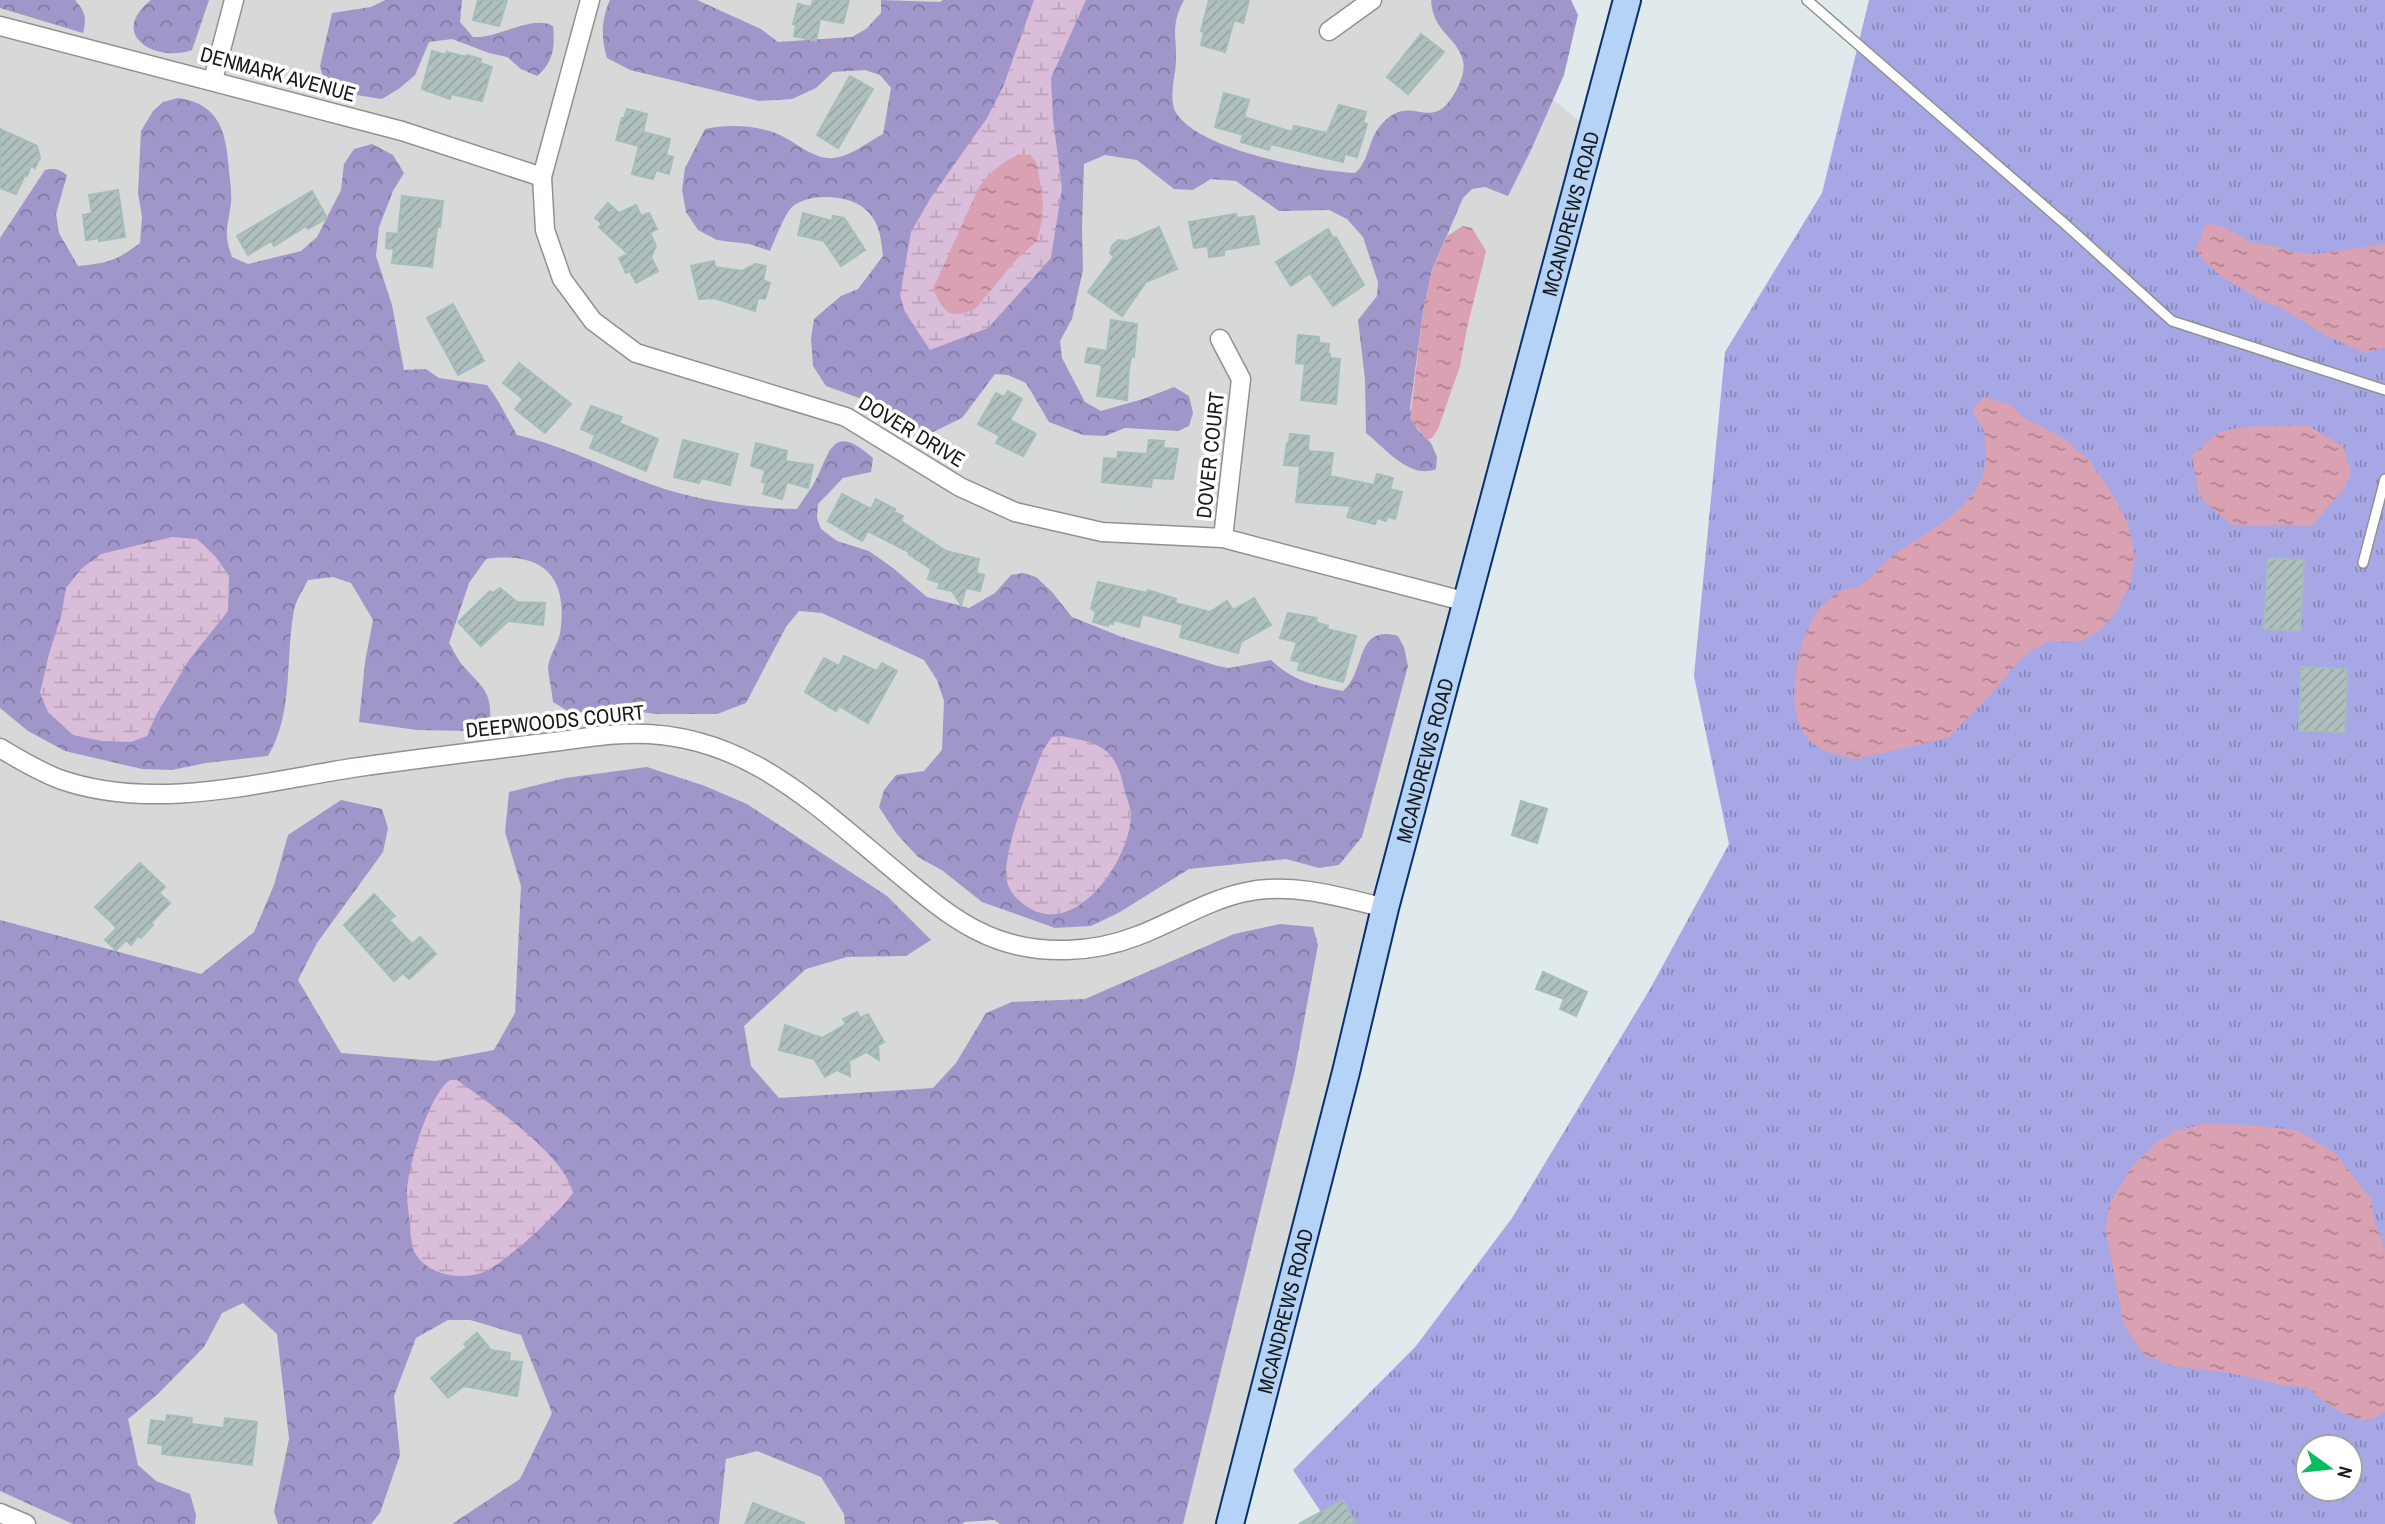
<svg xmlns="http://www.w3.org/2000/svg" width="2385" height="1524" font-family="'Archivo Narrow',sans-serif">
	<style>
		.residential { fill: #d7d9d8 }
		.grass { fill: url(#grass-tufts); fill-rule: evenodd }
		.forest { fill: url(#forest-crowns) }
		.wetland { fill: url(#wetland-marsh) }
		.water { fill: url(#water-ripples) }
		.building { fill: url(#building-hatch); stroke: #a3bdbb; stroke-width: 2 }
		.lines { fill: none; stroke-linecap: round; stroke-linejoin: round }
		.service-casing { stroke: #919191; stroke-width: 12 }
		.minor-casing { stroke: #919191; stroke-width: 21 }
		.secondary-casing { stroke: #08316b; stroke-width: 30 }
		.service { stroke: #fff; stroke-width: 9 }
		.minor { stroke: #fff; stroke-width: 18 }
		.secondary { stroke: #b4d3f6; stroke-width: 26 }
		.labels { text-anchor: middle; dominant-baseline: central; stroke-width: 7; stroke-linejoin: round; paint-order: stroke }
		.street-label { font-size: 21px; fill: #1a1a1a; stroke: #fff }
	</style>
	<defs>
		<pattern id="grass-tufts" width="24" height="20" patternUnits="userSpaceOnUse" patternTransform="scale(1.75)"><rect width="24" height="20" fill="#a7a7e5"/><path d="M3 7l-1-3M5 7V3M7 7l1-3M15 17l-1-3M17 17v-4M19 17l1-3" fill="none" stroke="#8787b9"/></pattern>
		<pattern id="forest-crowns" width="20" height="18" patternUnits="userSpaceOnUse" patternTransform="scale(1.75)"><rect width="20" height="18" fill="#a096ca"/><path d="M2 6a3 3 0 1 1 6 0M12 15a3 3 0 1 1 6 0" fill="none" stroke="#827aa3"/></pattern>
		<pattern id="wetland-marsh" width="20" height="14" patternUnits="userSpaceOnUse" patternTransform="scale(1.75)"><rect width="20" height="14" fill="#dabdd9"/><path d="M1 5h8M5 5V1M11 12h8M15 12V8" fill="none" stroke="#baa2ba"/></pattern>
		<pattern id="water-ripples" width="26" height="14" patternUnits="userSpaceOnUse" patternTransform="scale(1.75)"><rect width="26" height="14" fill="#d9a1b1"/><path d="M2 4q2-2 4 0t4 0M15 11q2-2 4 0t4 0" fill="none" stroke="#af828f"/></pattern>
		<pattern id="building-hatch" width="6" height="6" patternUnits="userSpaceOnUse" patternTransform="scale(1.75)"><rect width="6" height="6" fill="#b0c0bf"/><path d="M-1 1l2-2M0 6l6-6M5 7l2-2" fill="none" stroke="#97a4a4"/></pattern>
	</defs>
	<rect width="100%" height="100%" fill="#e0eaec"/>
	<polygon class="residential" points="0,0 1429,0 1592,131 1234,1524 0,1524"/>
	<path class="grass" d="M1869 0H2385V1524H1329L1293 1470 1416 1346 1512 1218 1650 989 1729 844 1694 676 1725 352 1822 193ZM2308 1447H2350V1489H2308Z"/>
	<g class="forest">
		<path d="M0 0H75C85 11 87 18 83 33L0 8Z"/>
		<path d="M151 0H209L192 50C156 63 107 35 151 0Z"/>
		<path d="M385 0H462L460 22 473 37C497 39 533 14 553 26 555 46 554 62 537 76L521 69 507 57 489 53 452 39 429 42 415 75 400 88 382 99 337 92 323 77 320 66 332 13 371 7Z"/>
		<path d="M610 0H697L761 29 778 42 852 37 866 29 881 13V0L940 2 943 0H1184C1170 26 1177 35 1176 63 1175 76 1169 98 1175 111 1196 150 1313 171 1355 173 1369 162 1368 140 1380 126 1413 87 1431 141 1458 87 1462 78 1465 70 1463 61 1457 36 1433 33 1431 0H1571L1578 15 1564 75 1531 150 1508 196 1485 187 1472 189 1463 198 1432 270 1423 312 1410 409 1417 429 1431 443 1437 457 1436 469C1410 480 1385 448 1366 433L1365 379 1358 320 1377 296 1378 282 1363 237 1347 219 1329 210 1279 211 1236 181 1211 179 1193 190 1174 189 1137 160 1105 155 1084 164 1082 228 1083 270 1072 319 1060 341 1062 358 1085 402 1101 411 1143 399 1174 387 1189 396 1193 413 1189 426 1178 431 1125 428 1105 436 1083 435 1049 422 1026 383 1008 375 995 374 962 418 933 432 910 430 870 402 826 386 813 366 811 339 814 319 841 296 858 289 883 256C881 239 880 223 867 211 852 194 808 192 792 207 784 215 775 240 770 251L749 244 717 240 698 230 686 212 682 190 685 168 705 129C727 124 759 125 780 135 797 143 814 160 834 158 851 156 868 142 883 134L891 88 880 75 865 70 833 72 816 88 792 99 759 101 630 70 607 58C601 38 601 20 610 0Z"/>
		<path d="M178 98C220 104 226 132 229 170 230 181 232 193 231 203 228 228 223 232 232 257L248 264 301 251 317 237 341 190 344 164 354 149 372 144 393 155 404 173 393 191 379 227 376 256 392 305 404 370 426 369 439 378 487 385C499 400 507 418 517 435 565 446 608 469 653 485 698 501 750 508 797 509 802 501 808 493 813 485 830 456 830 419 873 458L871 472 843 478 818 504 817 518 821 529 837 541 869 551 893 568 927 597 969 608 995 593 1011 575 1023 573 1036 577 1052 592 1072 617 1122 637 1218 666 1229 668 1271 660C1291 680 1315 686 1343 691 1367 671 1354 624 1398 636L1404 647 1408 666 1362 837 1339 865 1319 868 1286 859 1189 869 1120 912 1091 926 1055 928 982 902 943 871 918 857 896 833 879 807 884 790 896 775 924 771 942 750 944 701 937 680 924 660 822 613 799 611 786 627 746 703 717 714H657L617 709 571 713 553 702C552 691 549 680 548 669 548 657 558 645 560 633 569 576 542 551 486 559L469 583 449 643C454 651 458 661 465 668 484 689 492 692 490 723L470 731 417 730 359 722 365 662 373 620 351 583 333 577 308 580C303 590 296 600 294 610 285 659 294 713 268 756L206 763 172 770 142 769 65 751 28 731 0 708V238L45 170C55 168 59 169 67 175L56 214 59 233 78 266C108 263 116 261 140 243L142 217 138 193 141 131 153 111 163 102Z"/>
		<polygon points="647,767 705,786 747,804 887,896 931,940 906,956 847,957 806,969 744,1026 751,1066 779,1098 933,1088 956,1063 986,1013 1012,1002 1085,999 1234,934 1280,924 1313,927 1318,945 1294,1075 1183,1524 1000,1524 994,1520 964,1522 963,1524 845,1524 844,1514 821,1477 757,1451 726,1459 719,1524 452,1524 520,1479 552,1413 521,1335 470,1320 448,1320 416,1338 394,1396 400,1455 380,1513 371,1524 278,1524 274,1512 289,1439 277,1334 243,1303 222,1313 204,1347 158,1394 128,1419 138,1465 156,1481 190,1494 196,1515 195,1524 73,1524 0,1491 0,920 201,974 254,932 274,885 288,835 341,800 382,809 388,828 383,852 317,943 298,980 341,1053 435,1061 494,1050 515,1013 521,886 505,832 509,792 565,778"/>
	</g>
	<g class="wetland">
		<polygon points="1034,0 1086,0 1051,78 1053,119 1062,188 1051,258 988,328 930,350 905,312 900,295 911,232 930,199 987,118 1003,87"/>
		<polygon points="172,537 197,539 215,556 229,576 228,611 189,660 156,715 147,736 131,742 102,741 73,735 48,712 40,693 49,654 61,617 66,588 81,569 101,554"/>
		<path d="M1061 736C1099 743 1115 746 1124 788 1126 796 1130 806 1131 814 1131 860 1073 945 1022 903 1012 895 1006 886 1006 872 1007 840 1031 781 1043 750L1052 737Z"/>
		<path d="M450 1080H457C489 1103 565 1155 573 1193 559 1213 504 1265 481 1273 460 1280 430 1275 417 1256 410 1248 411 1236 410 1225 409 1215 407 1204 407 1193 408 1166 428 1096 450 1080Z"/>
	</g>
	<g class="water">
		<path d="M1023 154 1032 157 1037 164 1043 202 1042 220 1037 241 1017 259 976 308C950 322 943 311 933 289L979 187C990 172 1006 158 1023 154Z"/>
		<polygon points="2212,224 2223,227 2252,243 2275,246 2291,252 2316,254 2385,244 2385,348 2365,353 2325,335 2283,309 2260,300 2223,277 2207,265 2196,250 2205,226"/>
		<polygon points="1463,226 1472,228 1486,251 1467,328 1460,366 1438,429 1432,438 1427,440 1410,419 1423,312 1432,270 1447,236"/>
		<path d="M1984 397 2011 405 2022 416 2066 440 2090 461 2113 495 2128 523 2135 557 2130 585 2117 610 2102 629 2079 642 2048 641 2023 656 1991 694 1948 738 1856 759C1842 757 1822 751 1811 742 1780 717 1798 634 1820 608 1828 600 1835 593 1846 589 1850 587 1857 588 1861 585 1872 578 1881 564 1892 556 1929 530 1989 504 1986 450 1985 444 1986 435 1983 429 1980 423 1976 417 1972 411Z"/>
		<polygon points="2307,425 2343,446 2351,473 2345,487 2313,525 2232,525 2199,497 2192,456 2219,432 2242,427"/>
		<polygon points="2204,1124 2249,1125 2297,1130 2336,1154 2371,1199 2374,1218 2385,1250 2385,1411 2372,1419 2359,1420 2336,1410 2306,1387 2281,1385 2230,1373 2173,1366 2145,1356 2124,1326 2106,1231 2109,1204 2132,1167 2156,1143 2175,1131"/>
	</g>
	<g class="building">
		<polygon points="478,0 507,0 499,26 473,20"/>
		<polygon points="813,0 849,0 843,23 820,19 816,41 794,36 796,25 793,24 798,4 811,7"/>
		<polygon points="1209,0 1249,0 1243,23 1234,20 1225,52 1201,45 1204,32 1201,31"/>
		<polygon points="1421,34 1444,52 1408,94 1387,77"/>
		<polygon points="432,51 446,55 447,52 466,57 467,55 481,59 480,63 492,67 482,101 451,94 450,99 422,89"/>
		<polygon points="850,76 873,89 838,148 817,135"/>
		<polygon points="1224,93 1249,100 1244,117 1292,132 1294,126 1327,133 1339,105 1366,112 1363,123 1367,124 1357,157 1345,154 1343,162 1271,144 1269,150 1241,142 1243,135 1215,127"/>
		<polygon points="627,109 647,114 643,132 670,139 666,155 673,157 669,174 656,170 653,179 632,174 639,146 616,140 622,118 624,118"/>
		<polygon points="0,129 37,146 40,158 35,168 31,166 27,176 25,175 16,194 0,188"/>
		<polygon points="118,190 125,237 99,241 99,238 86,240 83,215 92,213 89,195"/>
		<polygon points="312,191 327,218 308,229 306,226 274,246 271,241 248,255 237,236"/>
		<polygon points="402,196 443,201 440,227 437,227 432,267 392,263 394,249 386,248 387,233 398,234"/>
		<polygon points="608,203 619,213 636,205 641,216 649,213 657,229 650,233 656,246 651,257 658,271 636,283 630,271 626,273 619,258 628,254 599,227 602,224 595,218"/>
		<polygon points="803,213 832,221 833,216 844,218 865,250 841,266 824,241 798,235"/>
		<polygon points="1236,214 1237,218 1254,216 1259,244 1224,250 1224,255 1209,257 1208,246 1194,248 1189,222"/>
		<polygon points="1159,227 1177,269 1146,282 1122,316 1088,292 1114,257 1110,253 1112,246 1118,240 1127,241"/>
		<polygon points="1328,229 1334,239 1336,237 1364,285 1333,306 1310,273 1291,286 1276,262"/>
		<polygon points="714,261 715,267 742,271 755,264 766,266 763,280 770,283 765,299 758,298 755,311 714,298 699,299 691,266"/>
		<polygon points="453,304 484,361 458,375 427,318"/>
		<polygon points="1111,320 1137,324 1134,357 1131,357 1129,368 1127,400 1097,396 1102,365 1085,362 1088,348 1107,351"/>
		<polygon points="1298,335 1319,337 1319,343 1329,344 1328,354 1330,354 1330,358 1340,359 1336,404 1301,400 1305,364 1296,363"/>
		<polygon points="519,363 571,404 545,433 515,409 523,399 503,383"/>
		<polygon points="1008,391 1022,399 1010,420 1036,434 1023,456 996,443 1000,436 978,424 996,393 1004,397"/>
		<polygon points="591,406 622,417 619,423 658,439 646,471 590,448 595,435 581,429"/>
		<polygon points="1290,434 1309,436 1308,451 1333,453 1330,476 1374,485 1377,474 1393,478 1390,489 1402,492 1395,519 1387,516 1386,521 1377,518 1375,524 1347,517 1351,506 1296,502 1300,466 1284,465 1287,443 1289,443"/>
		<polygon points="683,440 738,454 730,485 701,478 699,483 674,477"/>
		<polygon points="1149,440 1164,441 1163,448 1178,449 1173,479 1152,478 1151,487 1102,482 1104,458 1117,459 1118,452 1147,454"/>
		<polygon points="756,443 787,451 785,461 813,465 808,488 787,482 782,499 763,494 766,483 762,482 765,470 751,466"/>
		<polygon points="842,494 871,509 876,499 895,509 894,512 903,516 901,521 946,551 979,559 976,573 984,575 980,591 966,588 961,605 952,591 938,588 940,583 928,579 931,569 908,554 909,552 868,531 862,541 828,521"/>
		<polygon points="2268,558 2304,560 2300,631 2264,629"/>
		<polygon points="1098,582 1147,593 1148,590 1176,599 1175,603 1210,612 1227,601 1233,610 1254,598 1271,625 1241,642 1238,653 1180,637 1183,625 1142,614 1139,627 1114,620 1113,624 1109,623 1108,626 1093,622 1096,611 1091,609"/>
		<polygon points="500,588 517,602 545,603 543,625 508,621 481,646 458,622 490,591 493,593"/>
		<polygon points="1288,613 1317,618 1315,622 1328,626 1327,629 1356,636 1343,682 1298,670 1300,662 1291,660 1297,642 1280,638"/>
		<polygon points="844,656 877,671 882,663 897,671 868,723 839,706 836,711 805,692 824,658 839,666"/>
		<polygon points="2301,667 2347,669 2345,732 2299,731"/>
		<polygon points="1521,801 1547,809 1537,843 1512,835"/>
		<polygon points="140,863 165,887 159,893 170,903 151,923 153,925 141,938 138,936 131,945 126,940 116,950 105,940 117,928 95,907"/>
		<polygon points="374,894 395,916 389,920 412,944 420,937 436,954 409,979 403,973 394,981 344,925"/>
		<polygon points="1543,972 1587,992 1576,1016 1560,1009 1564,999 1536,989"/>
		<polygon points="857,1012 860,1018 868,1014 884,1042 878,1045 879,1060 866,1052 849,1061 850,1076 837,1070 825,1077 814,1059 779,1050 785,1025 822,1038 846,1024 843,1019"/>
		<polygon points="477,1333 491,1350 510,1353 509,1361 522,1362 517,1396 464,1386 448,1398 431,1378 467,1347 464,1344"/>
		<polygon points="167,1415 192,1418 191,1424 224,1428 225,1418 257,1422 252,1465 162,1454 163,1445 148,1443 151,1420 166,1422"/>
		<polygon points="1343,1500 1356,1524 1299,1524"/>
		<polygon points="753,1503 804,1523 804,1524 745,1524"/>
	</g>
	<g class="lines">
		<g class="service-casing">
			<g id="service">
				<polyline points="1807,0 2065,224 2172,321 2385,390"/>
				<polyline points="2363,563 2385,479"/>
			</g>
		</g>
		<g class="minor-casing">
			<g id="minor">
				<polyline points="590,0 542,177 545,230 562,279 593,321 636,353 846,417 960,487 1015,512 1102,532 1223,538 1467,602"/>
				<polyline points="0,26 402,131 542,177"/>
				<polyline points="1329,31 1372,0"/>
				<polyline points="213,80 234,0"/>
				<polyline points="1220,339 1241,379 1223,538"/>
				<path d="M0 748C18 759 39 771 59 779 152 812 258 783 352 768 413 759 475 752 536 744 565 741 595 735 624 734 742 728 816 806 900 875 930 900 961 927 999 940 1042 955 1093 953 1137 936 1174 922 1207 900 1246 892 1292 882 1341 897 1385 908"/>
				<polyline points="0,1513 26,1524"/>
			</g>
		</g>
		<g class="secondary-casing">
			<g id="secondary">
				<path id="s1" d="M1230 1524 1346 1072 1385 908 1627 0"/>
			</g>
		</g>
		<use href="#service" class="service"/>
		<use href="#minor" class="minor"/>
		<use href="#secondary" class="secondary"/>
	</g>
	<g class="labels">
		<g class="street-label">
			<text transform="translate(278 74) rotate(15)">DENMARK AVENUE</text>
			<text stroke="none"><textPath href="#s1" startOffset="1354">MCANDREWS ROAD</textPath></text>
			<text transform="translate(912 431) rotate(31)">DOVER DRIVE</text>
			<text transform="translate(1210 455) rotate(-84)">DOVER COURT</text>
			<text transform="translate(555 721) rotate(-6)">DEEPWOODS COURT</text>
			<text stroke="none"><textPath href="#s1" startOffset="788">MCANDREWS ROAD</textPath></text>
			<text stroke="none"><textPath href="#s1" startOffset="220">MCANDREWS ROAD</textPath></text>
		</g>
	</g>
	<g transform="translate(2329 1468) rotate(105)"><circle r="33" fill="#ffffff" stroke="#a3a3a3" stroke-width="2"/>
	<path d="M0-5L12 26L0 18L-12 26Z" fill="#07bd5f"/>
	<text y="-10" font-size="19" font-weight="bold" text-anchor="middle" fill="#1a1a1a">N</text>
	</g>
</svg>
